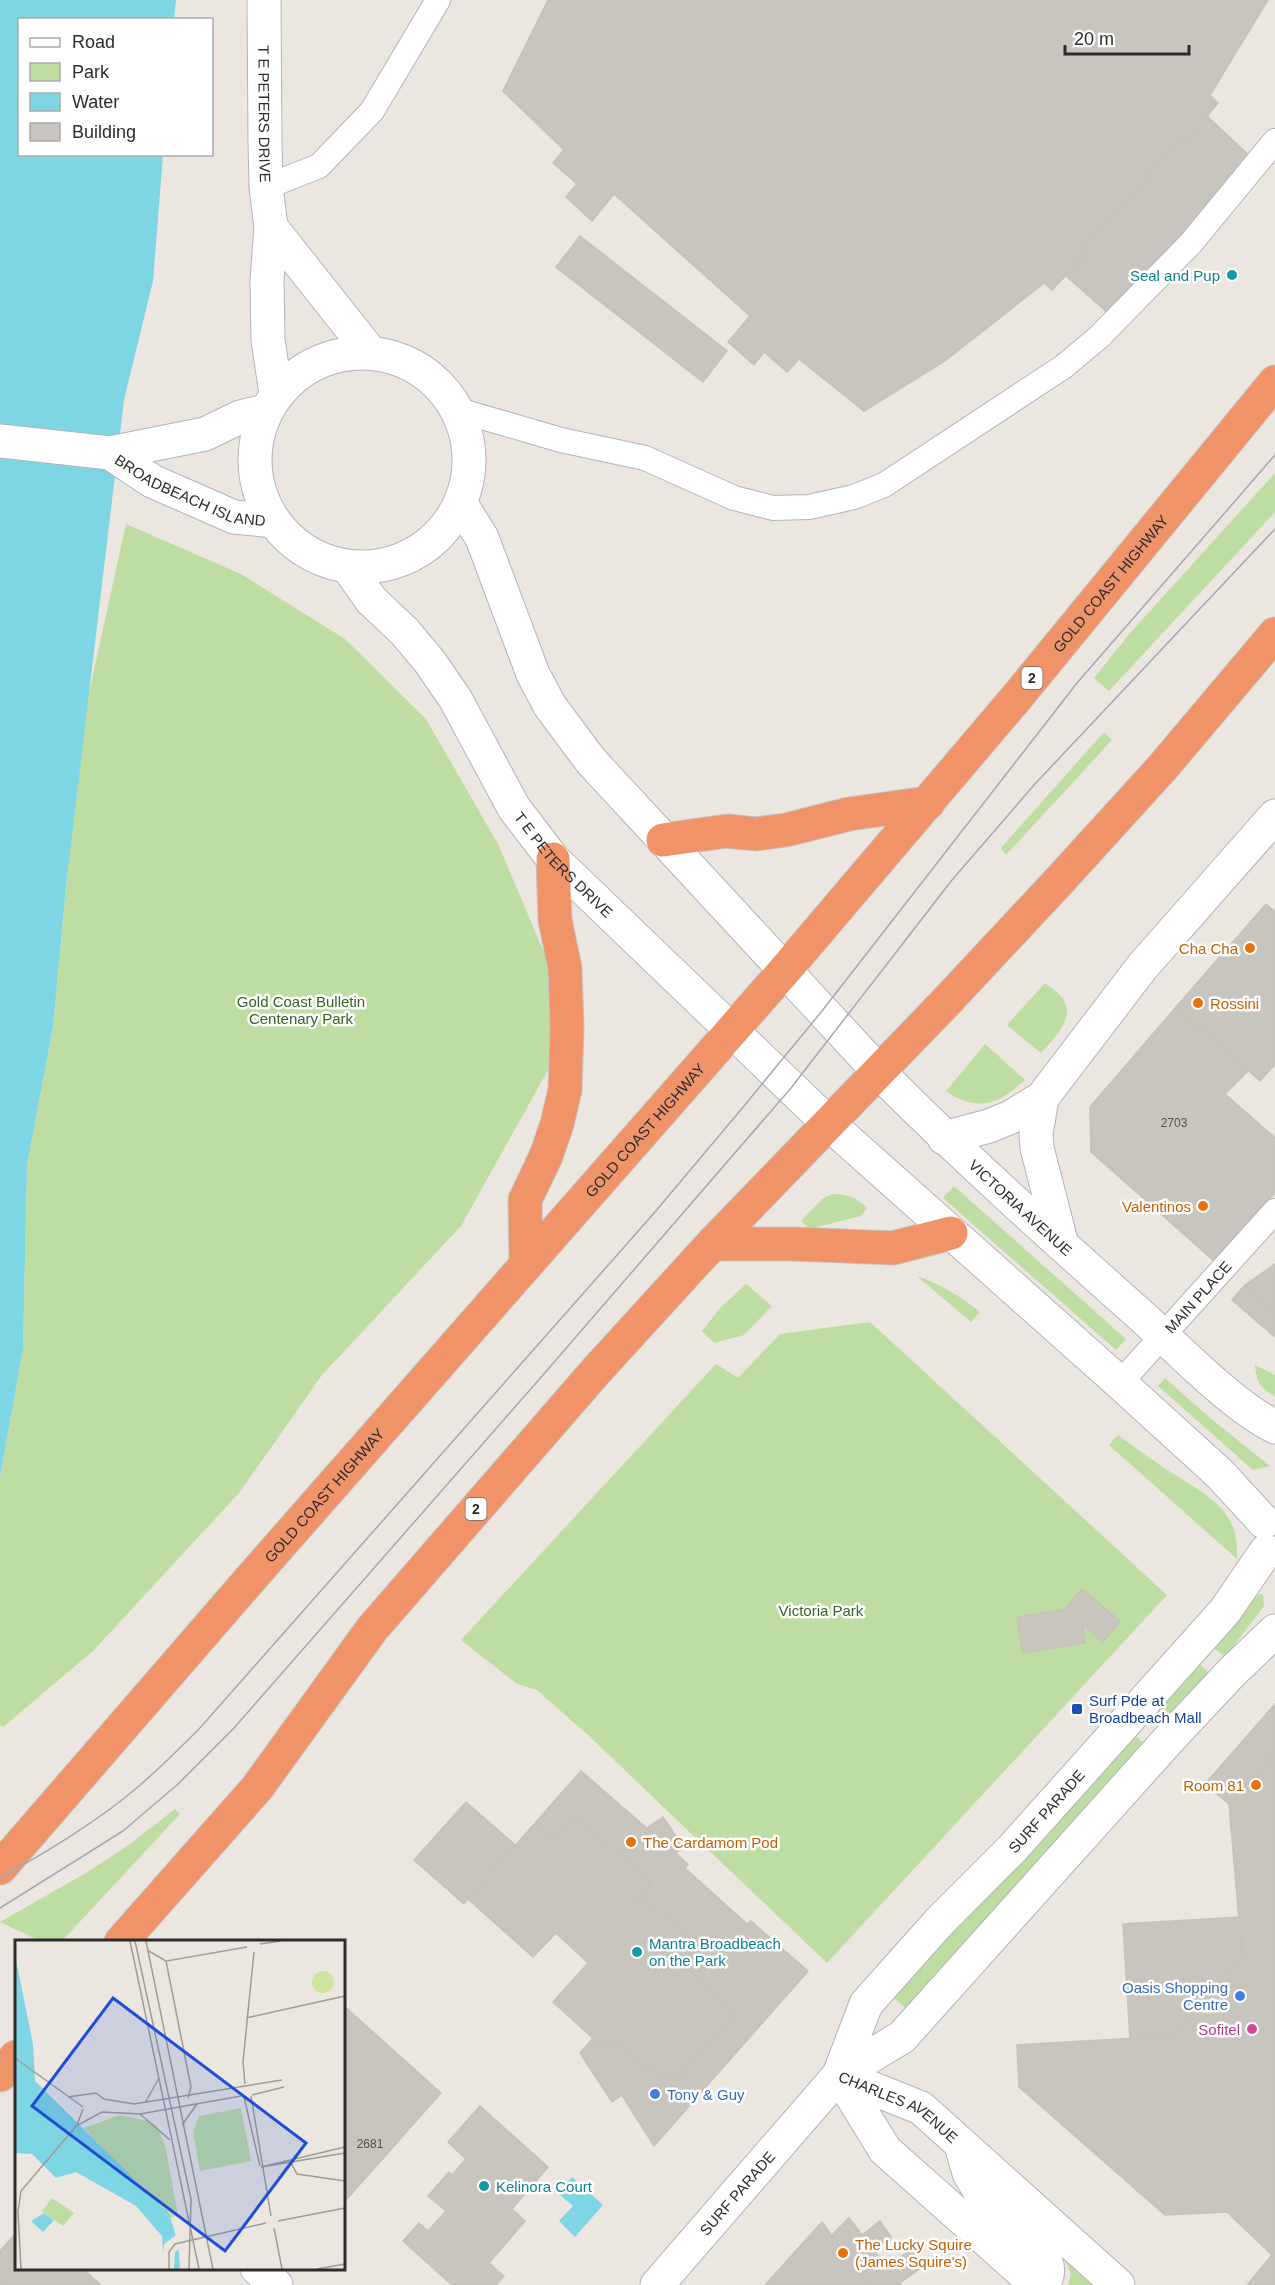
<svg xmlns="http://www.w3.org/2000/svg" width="1275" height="2285" font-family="Helvetica,sans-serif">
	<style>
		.green { fill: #bddda2 }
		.water { fill: #7ed5e4 }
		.building { fill: #c8c4be; stroke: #c8c1ba; stroke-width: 1.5 }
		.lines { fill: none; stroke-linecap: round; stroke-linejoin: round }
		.lane-casing { stroke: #b0b4bb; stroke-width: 26 }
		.street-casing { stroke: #b0b4bb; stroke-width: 35 }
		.secondary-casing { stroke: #b0b4bb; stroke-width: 35 }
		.highway-casing { stroke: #c4c4c4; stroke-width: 35 }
		.lane { stroke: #fff; stroke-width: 24 }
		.street { stroke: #fff; stroke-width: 33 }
		.secondary { stroke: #fff; stroke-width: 33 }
		.highway { stroke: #f09368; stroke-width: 33 }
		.tram { stroke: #a3a8b5; stroke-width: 1.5 }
		.culture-dot { fill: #0f9aa8; stroke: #fff; stroke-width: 2 }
		.food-dot { fill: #e8710a; stroke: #fff; stroke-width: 2 }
		.transit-dot { fill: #1a4fb4; stroke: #fff; stroke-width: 2 }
		.shop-dot { fill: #3f7fe0; stroke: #fff; stroke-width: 2 }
		.hotel-dot { fill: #d1479c; stroke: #fff; stroke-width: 2 }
		.labels { text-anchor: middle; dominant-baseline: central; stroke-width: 5; stroke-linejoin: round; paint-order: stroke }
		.number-label { font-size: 12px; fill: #535250 }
		.shield { fill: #fff; stroke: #6b6b6b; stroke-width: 1.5 }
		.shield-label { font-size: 14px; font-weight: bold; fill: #2c2c2c }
		.street-label { font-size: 15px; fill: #2c2c2c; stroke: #fff }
		.culture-label { font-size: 15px; fill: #0d838f; stroke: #fff; text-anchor: start }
		.food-label { font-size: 15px; fill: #c56008; stroke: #fff; text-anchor: end }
		.park-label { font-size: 15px; fill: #376422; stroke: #fff }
		.transit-label { font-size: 15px; fill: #164399; stroke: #fff; text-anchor: start }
		.shop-label { font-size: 15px; fill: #366cbe; stroke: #fff; text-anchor: end }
		.hotel-label { font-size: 15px; fill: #b23c85; stroke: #fff; text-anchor: end }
		.inset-road { fill: none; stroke: #9f9c98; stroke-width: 1.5 }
		.view { fill: #1d4ed8; fill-opacity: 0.15; stroke: #1d4ed8; stroke-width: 3 }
		.inset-edge { fill: none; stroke: #2c2c2c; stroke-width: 3 }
	</style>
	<rect width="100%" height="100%" fill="#ece6e0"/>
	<g class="green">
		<polygon points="1275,473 1275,512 1109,691 1094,678 1131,632"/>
		<polygon points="126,524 241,574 345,639 426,719 498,844 548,962 553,1061 461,1226 322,1375 239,1493 93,1651 3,1727 0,1725 0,1477 23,1349 27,1165 53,1027 66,886 87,702"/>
		<polygon points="1104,732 1112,740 1006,855 1001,848"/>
		<path d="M1045 983C1050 987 1059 993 1063 999 1076 1019 1053 1039 1041 1053L1007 1025Z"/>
		<path d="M985 1044 1025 1080C999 1104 977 1113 946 1091Z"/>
		<polygon points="954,1186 1126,1339 1116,1350 943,1198"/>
		<path d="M832 1194C847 1194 856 1197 867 1208L861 1216 809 1229 801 1221 822 1199Z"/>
		<path d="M917 1276C942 1285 960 1296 980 1312L971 1322Z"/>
		<polygon points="746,1284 772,1306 744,1335 714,1343 702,1331 721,1307"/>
		<polygon points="870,1322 1167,1595 827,1963 589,1736 537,1690 517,1684 461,1640 716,1364 738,1378 780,1334"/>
		<path d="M1255 1365 1275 1375V1397C1259 1386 1257 1384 1255 1365Z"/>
		<polygon points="1165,1378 1210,1418 1270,1466 1253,1470 1158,1386"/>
		<path d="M1118 1435C1136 1448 1153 1461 1172 1473 1208 1496 1240 1510 1237 1559L1109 1445Z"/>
		<polygon points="1259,1594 1263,1595 1264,1606 1225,1657 1213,1647"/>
		<polygon points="1198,1663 1210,1674 1165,1725 1153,1714"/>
		<polygon points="1134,1734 1145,1745 910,2012 892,1996"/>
		<polygon points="175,1809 180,1814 62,1941 40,1941 0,1922 86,1873 130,1844"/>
		<polygon points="1066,2262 1081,2271 1097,2285 1068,2285 1071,2274"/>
	</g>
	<g class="water">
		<polygon points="0,0 176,0 174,19 20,20 20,154 163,155 153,281 124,400 66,886 53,1027 27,1165 23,1349 0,1477"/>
		<polygon points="572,2177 603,2205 575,2237 559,2221 573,2206 558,2193"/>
	</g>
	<g class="building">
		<polygon points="548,0 1268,0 1210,95 1218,103 1185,142 1179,137 1134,193 1080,246 1087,253 1052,290 1044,283 945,361 864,411 799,359 787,372 764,352 754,365 728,342 750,316 614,194 592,221 566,197 577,184 553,163 564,150 503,91"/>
		<polygon points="1207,116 1255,161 1116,320 1066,276 1087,253 1080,246 1134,193 1179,137 1185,142"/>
		<polygon points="580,236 727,351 703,382 556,267"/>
		<polygon points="1266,904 1275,912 1275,1064 1260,1081 1176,1007"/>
		<polygon points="1176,1007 1248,1071 1225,1094 1275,1138 1275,1193 1214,1261 1091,1152 1090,1107"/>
		<polygon points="1275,1264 1275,1311 1245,1285"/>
		<polygon points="1245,1285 1275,1311 1275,1337 1232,1300"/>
		<polygon points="1082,1589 1120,1621 1103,1642 1083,1625 1085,1643 1023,1653 1017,1617 1065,1609"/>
		<polygon points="1275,1704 1275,1752 1229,1804 1205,1784"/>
		<polygon points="1275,1752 1275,2285 1247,2285 1272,2255 1227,2212 1165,2215 1019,2087 1017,2045 1170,2036 1242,1955 1229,1804"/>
		<polygon points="581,1771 688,1864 685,1868 747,1924 751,1921 808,1971 654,2146 622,2095 612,2102 580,2053 593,2038 606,2050 616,2039 648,2068 676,2081 737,2013 685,1967 701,1947 645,1899 640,1906 635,1902 651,1884 576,1815 554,1838 536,1822"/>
		<polygon points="466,1802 515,1845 464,1904 414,1860"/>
		<polygon points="576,1815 651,1884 635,1902 640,1906 645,1899 701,1947 685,1967 737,2013 676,2081 648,2068 616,2039 606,2050 553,2002 588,1963 556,1933 533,1957 468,1899 536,1822 554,1838"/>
		<polygon points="663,1817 684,1848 675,1853 647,1828"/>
		<polygon points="1239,1917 1242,1955 1170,2036 1130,2039 1123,1924"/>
		<polygon points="344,2006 441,2093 347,2199 344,2196"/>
		<polygon points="480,2106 548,2167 512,2209 525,2221 489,2263 504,2276 496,2285 452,2285 403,2241 419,2223 428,2231 446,2211 428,2196 449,2172 452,2175 466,2159 448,2142"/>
		<polygon points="849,2218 862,2235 880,2221 891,2237 874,2250 886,2268 912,2249 923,2266 900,2283 901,2285 868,2285 832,2235"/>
		<polygon points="822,2222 868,2285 765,2285"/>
		<polygon points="16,2233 16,2268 82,2268 101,2285 0,2285 0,2251"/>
	</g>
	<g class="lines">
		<g class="lane-casing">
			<g id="lane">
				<polyline points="266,187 319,166 372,111 438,0"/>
				<polyline points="458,410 561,440 645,458 734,498 773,508 809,507 854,497 884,485 1063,367 1099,337 1191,243 1275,141"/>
				<path id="s1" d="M1120 1383 1275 1211"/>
			</g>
		</g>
		<g class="street-casing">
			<g id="street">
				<path id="s2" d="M879 1072C964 1158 1055 1239 1146 1320 1183 1354 1231 1404 1275 1427"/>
				<polyline points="1042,1098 1036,1134 1037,1148 1062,1245"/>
				<polyline points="828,1123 1120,1383 1220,1474 1264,1522"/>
				<polyline points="944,1138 989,1126 1011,1117 1042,1098 1142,967 1275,816"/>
				<path id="s3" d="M839 2075 866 2004 940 1921 1012 1849 1225 1611 1266 1551"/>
				<path id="s4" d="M839 2075 921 2108 1118 2285"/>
				<polyline points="839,2075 885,2150 1037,2285"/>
				<path d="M963 2152 969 2173 982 2195 1039 2248C1047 2260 1052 2273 1042 2285"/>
				<polyline points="257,2268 276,2285"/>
				<path id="s5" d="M657 2285 839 2075 902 2037 1171 1737 1232 1672 1275 1631"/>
			</g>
		</g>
		<g class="secondary-casing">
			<g id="secondary">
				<path id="s6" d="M264 0 265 143 266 187 271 227 267 280 268 340 276 394"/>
				<polyline points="271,227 370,352"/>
				<circle cx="362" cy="460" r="107"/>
				<polyline points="0,441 110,453 205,434 240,417 265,411"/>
				<path id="s7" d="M110 453 152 481 234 517 274 521"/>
				<polyline points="461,504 482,538 533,674 550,706 591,761 879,1072"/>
				<path id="s8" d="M348 567 371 600 404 631 430 662 456 700 514 808 553 859 828 1123"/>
			</g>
		</g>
		<g class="highway-casing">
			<g id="highway">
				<polyline points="663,840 727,831 756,834 786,830 849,814 928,803"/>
				<polyline points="712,1244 794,1244 893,1248 951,1233"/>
				<polyline points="526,1265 525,1200 546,1156 557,1124 565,1090 567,1027 565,968 555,920 553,859"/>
				<path id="s9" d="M0 1868 252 1577 785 970 1017 697 1275 382"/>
				<polyline points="121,1942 257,1788 372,1629 596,1371 712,1244 946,1002 1060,880 1162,768 1275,634"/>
				<polyline points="0,2075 16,2057"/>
			</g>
		</g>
		<use href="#lane" class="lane"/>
		<use href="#street" class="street"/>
		<use href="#secondary" class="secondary"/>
		<use href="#highway" class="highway"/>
		<g class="tram">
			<path d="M0 1878C48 1851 97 1822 139 1786 160 1768 180 1748 199 1729L655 1212 739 1112 822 1011 1077 683 1275 455"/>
			<polyline points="0,1908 123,1831 178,1784 234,1728 543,1375 791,1088 952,880 1034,785 1275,529"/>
		</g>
	</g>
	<g class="culture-dot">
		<circle cx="1232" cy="275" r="6"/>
		<circle cx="637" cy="1952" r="6"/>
		<circle cx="484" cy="2186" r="6"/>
	</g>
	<g class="food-dot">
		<circle cx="1250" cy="948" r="6"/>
		<circle cx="1198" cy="1003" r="6"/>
		<circle cx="1203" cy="1206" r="6"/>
		<circle cx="1256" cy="1785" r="6"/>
		<circle cx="631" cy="1842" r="6"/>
		<circle cx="843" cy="2253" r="6"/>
	</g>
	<rect class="transit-dot" x="1071" y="1703" width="12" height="12" rx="3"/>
	<g class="shop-dot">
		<circle cx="1240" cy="1996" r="6"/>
		<circle cx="655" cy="2094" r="6"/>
	</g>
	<circle class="hotel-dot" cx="1252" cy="2029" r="6"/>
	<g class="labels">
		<g class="number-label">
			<text x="1174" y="1123">2703</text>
			<text x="370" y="2144">2681</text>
		</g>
		<g class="shield">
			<rect x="1021.5" y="667" width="21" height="22" rx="4.5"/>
			<rect x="465.5" y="1498" width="21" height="22" rx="4.5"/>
		</g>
		<g class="shield-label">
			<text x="1032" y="678">2</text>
			<text x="476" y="1509">2</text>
		</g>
		<g class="street-label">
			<text stroke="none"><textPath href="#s6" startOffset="114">T E PETERS DRIVE</textPath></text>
			<text stroke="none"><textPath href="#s7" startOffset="90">BROADBEACH ISLAND</textPath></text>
			<text stroke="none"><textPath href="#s9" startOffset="1698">GOLD COAST HIGHWAY</textPath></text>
			<text stroke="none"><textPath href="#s8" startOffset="370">T E PETERS DRIVE</textPath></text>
			<text stroke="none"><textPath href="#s9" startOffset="980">GOLD COAST HIGHWAY</textPath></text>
			<text stroke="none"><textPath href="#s2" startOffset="196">VICTORIA AVENUE</textPath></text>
			<text stroke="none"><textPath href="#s1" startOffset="116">MAIN PLACE</textPath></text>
			<text stroke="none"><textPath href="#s9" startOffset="494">GOLD COAST HIGHWAY</textPath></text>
			<text stroke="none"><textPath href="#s3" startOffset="340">SURF PARADE</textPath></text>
			<text stroke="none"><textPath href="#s4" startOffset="68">CHARLES AVENUE</textPath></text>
			<text stroke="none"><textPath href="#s5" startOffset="122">SURF PARADE</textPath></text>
		</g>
		<g class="culture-label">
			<text x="1220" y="275" text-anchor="end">Seal and Pup</text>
			<text x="649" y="1943">Mantra Broadbeach<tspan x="649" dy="17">on the Park</tspan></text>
			<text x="496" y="2186">Kelinora Court</text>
		</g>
		<g class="food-label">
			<text x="1238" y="948">Cha Cha</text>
			<text x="1210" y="1003" text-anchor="start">Rossini</text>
			<text x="1191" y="1206">Valentinos</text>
			<text x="1244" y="1785">Room 81</text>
			<text x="643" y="1842" text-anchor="start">The Cardamom Pod</text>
			<text x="855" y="2244" text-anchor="start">The Lucky Squire<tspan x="855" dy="17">(James Squire's)</tspan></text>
		</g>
		<g class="park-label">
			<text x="301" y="1001">Gold Coast Bulletin<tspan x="301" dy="17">Centenary Park</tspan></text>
			<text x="821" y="1610">Victoria Park</text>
		</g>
		<g class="transit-label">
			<text x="1089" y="1700">Surf Pde at<tspan x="1089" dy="17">Broadbeach Mall</tspan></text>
		</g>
		<g class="shop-label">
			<text x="1228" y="1987">Oasis Shopping<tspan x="1228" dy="17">Centre</tspan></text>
			<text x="667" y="2094" text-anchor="start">Tony &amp; Guy</text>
		</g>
		<g class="hotel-label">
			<text x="1240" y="2029">Sofitel</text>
		</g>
	</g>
	<g transform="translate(15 1940)">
		<rect width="330" height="330" fill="#ece6e0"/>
		<path d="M226 168 236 221 185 231 178 192 184 176ZM105 175 133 181 142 186 150 205 163 275 156 278 69 188ZM37 258 59 273 48 286 27 271Z" fill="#bddda2"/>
		<path d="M297 42a11 11 0 1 1 22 0a11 11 0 1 1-22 0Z" fill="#cfe49f"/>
		<path d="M0 15 18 104 20 141 154 273 163 303 165 329H149L147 296 121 266 61 232 41 238 17 214 0 213ZM29 273 39 280 28 292 16 281Z" fill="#7ed5e4"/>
		<path d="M164 293 167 307 160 312 159 329H146L149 304Z" fill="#ece6e0"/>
		<path class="inset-road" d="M115 1 184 329M120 1 176 259 174 329M131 1 198 329M245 4 266 1M132 10 151 21M231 78 330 56M0 118 68 167M230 144 228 122 239 12M237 155 269 147M236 156 256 276M53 157 81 153 89 159 119 164 267 140M229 157 245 226M173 158 176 147 151 21 232 7M130 163 144 138M125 174 155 200M63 185 87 172 125 174 226 156M167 185 182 164M275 221 282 234 330 241M246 227 330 207M246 227 330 213M263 281 330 268M259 288 267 329M6 329 3 271 6 251 62 185 68 169M154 329V312L160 304 251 283M302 329 330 324"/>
		<path class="view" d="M98 58 291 203 210 311 17 166Z"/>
		<rect width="330" height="330" class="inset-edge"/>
	</g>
	<rect x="18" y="18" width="195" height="138" fill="#ffffff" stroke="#ababab" stroke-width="1.5"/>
	<rect x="30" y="38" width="30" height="9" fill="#ffffff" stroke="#ababab" stroke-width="1.5"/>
	<text x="72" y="48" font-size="18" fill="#2c2c2c">Road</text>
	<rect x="30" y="63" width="30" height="18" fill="#bddda2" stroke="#ababab" stroke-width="1.5"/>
	<text x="72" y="78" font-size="18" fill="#2c2c2c">Park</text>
	<rect x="30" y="93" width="30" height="18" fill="#7ed5e4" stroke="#ababab" stroke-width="1.5"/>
	<text x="72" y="108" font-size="18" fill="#2c2c2c">Water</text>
	<rect x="30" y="123" width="30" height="18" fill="#c8c4be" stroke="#ababab" stroke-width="1.5"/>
	<text x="72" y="138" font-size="18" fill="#2c2c2c">Building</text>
	<path d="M1065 45v9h124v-9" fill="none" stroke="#2c2c2c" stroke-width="3"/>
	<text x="1074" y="45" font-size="18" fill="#2c2c2c" stroke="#ffffff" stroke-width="4.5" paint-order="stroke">20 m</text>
</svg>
